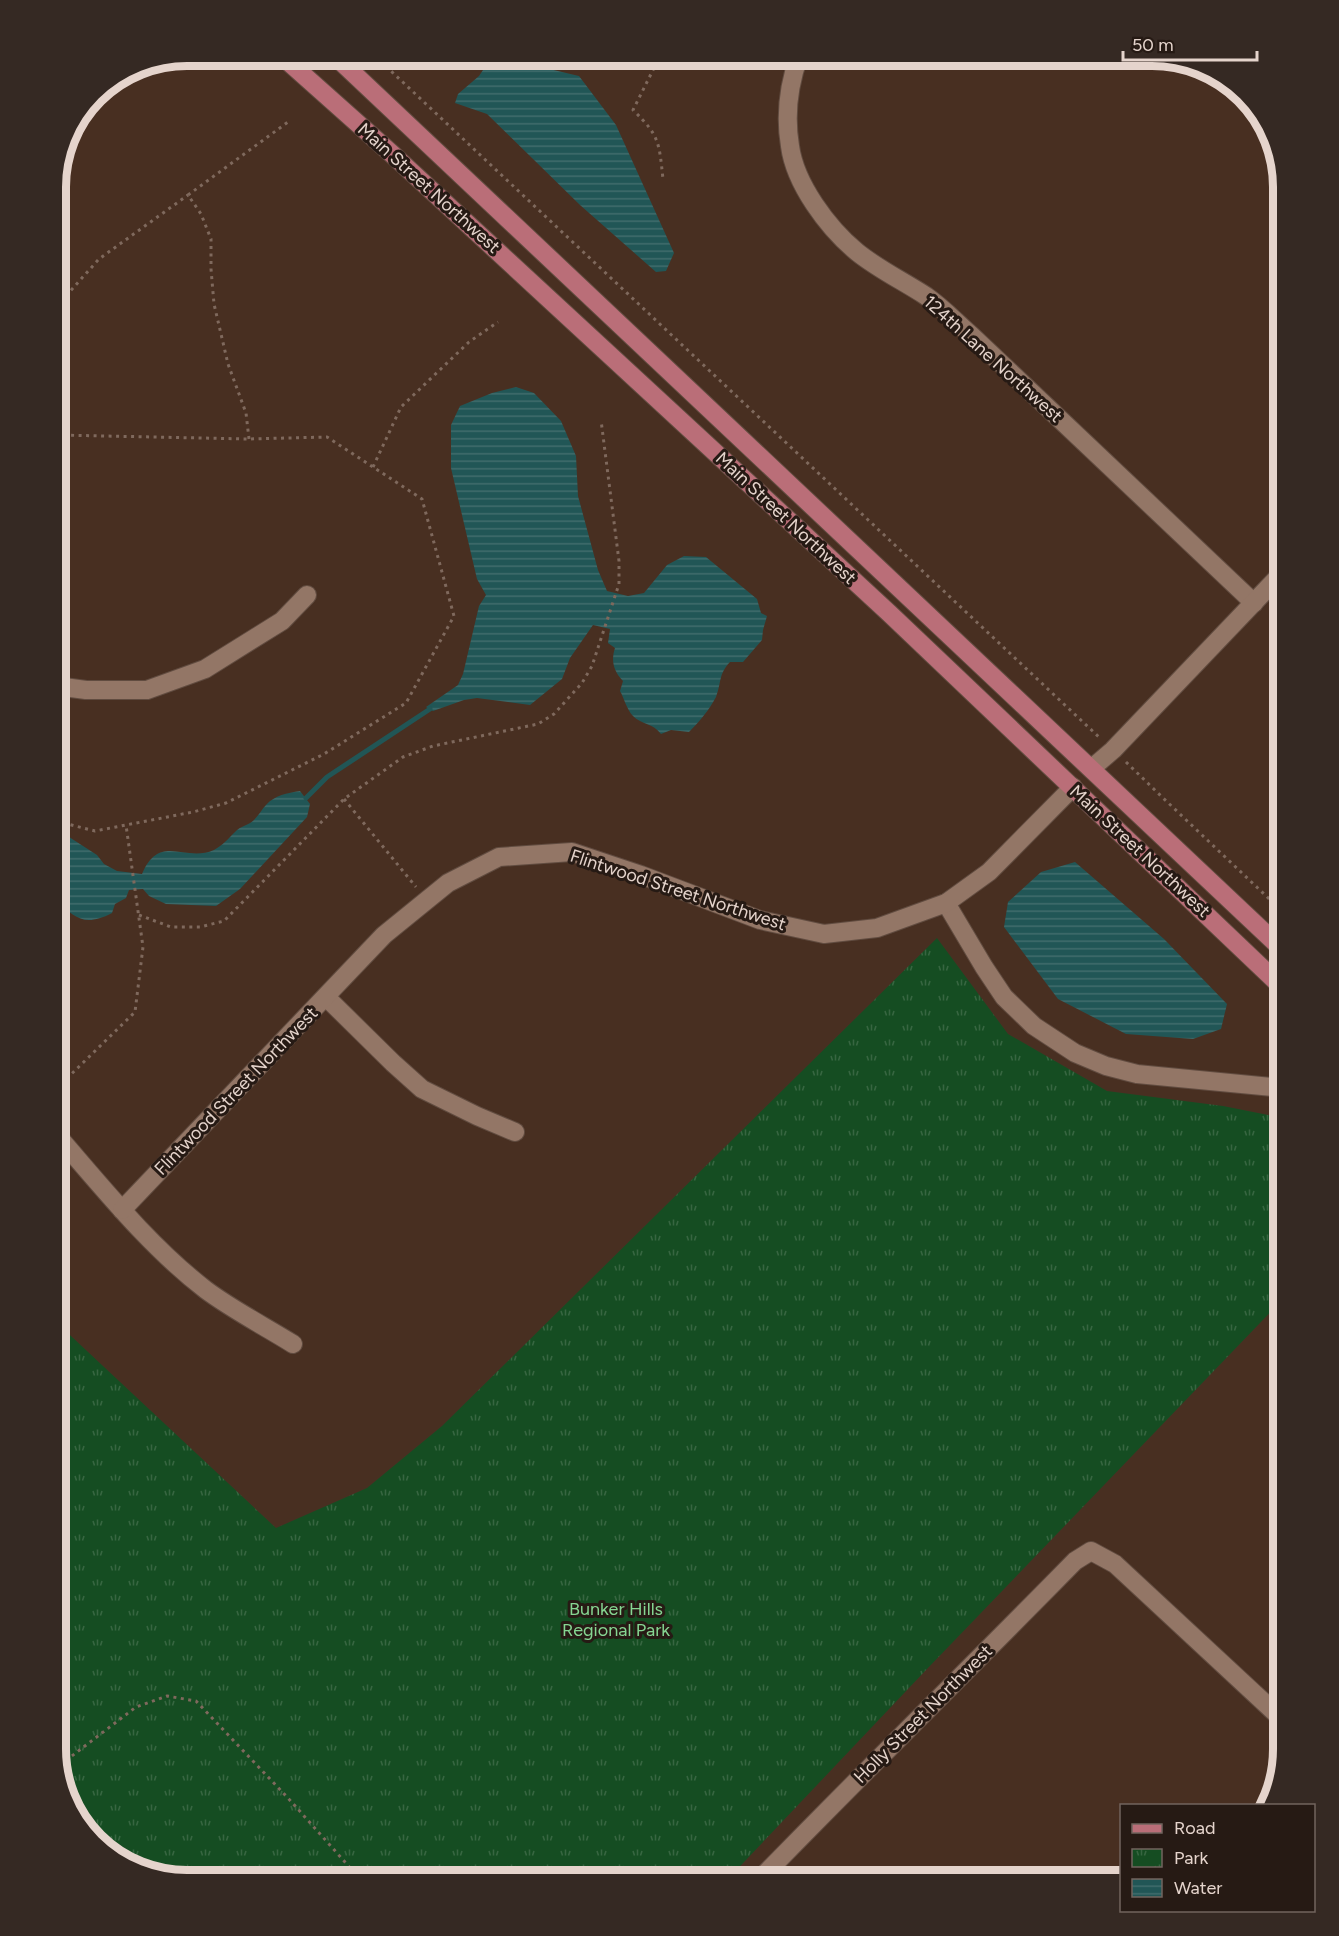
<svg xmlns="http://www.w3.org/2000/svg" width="1339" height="1936" font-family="Figtree,sans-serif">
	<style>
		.park { fill: url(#park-tufts) }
		.water { fill: url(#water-rules) }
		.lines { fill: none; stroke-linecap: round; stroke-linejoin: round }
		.stream { stroke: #215656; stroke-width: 5 }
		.minor-casing { stroke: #614c40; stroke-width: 20 }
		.major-casing { stroke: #614c40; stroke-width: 20 }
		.path { stroke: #7f695d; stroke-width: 3; stroke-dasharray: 3 4.5; stroke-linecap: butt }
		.minor { stroke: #937666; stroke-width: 18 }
		.major { stroke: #ba6e78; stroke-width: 18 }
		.labels { text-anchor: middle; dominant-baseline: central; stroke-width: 6; stroke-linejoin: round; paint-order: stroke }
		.street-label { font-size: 18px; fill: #e5d4cc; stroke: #261a14 }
		.park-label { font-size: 18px; fill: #86d692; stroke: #261a14 }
		.rim { fill: none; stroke: #e5d4cc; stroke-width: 8 }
	</style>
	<defs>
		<pattern id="park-tufts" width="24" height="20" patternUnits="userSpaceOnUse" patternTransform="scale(1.5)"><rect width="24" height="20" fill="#154d22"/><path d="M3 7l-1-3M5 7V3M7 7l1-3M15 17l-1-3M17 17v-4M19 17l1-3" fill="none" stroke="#376641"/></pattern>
		<pattern id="water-rules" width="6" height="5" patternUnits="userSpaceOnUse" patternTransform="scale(1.5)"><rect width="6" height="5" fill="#215656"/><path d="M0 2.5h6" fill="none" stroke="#416d6d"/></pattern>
	</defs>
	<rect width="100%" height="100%" fill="#482f21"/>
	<polygon class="park" points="937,938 1008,1034 1107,1091 1223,1106 1283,1118 1283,1299 926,1670 727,1880 178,1880 121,1863 73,1815 56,1749 56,1322 276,1528 367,1488 442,1426"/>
	<g class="water">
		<polygon points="491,58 503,58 579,76 616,125 674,253 666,271 656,272 580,205 487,114 455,103 458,94 479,76"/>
		<path d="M516 387 534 393 561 421 576 456 578 496 598 570 607 591 628 596 644 593 667 565 684 556 706 557 757 599 761 613 767 616 763 630 762 640 743 662H730C718 675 722 681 716 697 709 710 700 721 689 732L671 730 661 734C653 723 642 725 633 716 627 710 624 698 620 691L623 681C613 671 611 660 615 648L608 643 610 629 593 625 570 658 562 679 530 705 477 698 464 700 433 711 426 707 458 685 463 674 479 606 486 595 477 579 451 468V425L460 406 492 393Z"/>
		<path d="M300 791 310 804 307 817 240 889 216 906 166 904 149 896 143 889 129 890 126 898 115 904 112 913C85 927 75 919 56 899V831L66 835 97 855 104 864 117 871 142 874C160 832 184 863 214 850 223 845 228 839 235 832 240 826 249 825 254 820 259 815 262 809 266 805 275 795 287 793 300 791Z"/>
		<polygon points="1075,862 1164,939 1227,1004 1221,1029 1193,1039 1126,1034 1058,999 1004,927 1008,902 1041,872"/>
	</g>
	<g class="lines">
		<polyline class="stream" points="306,798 327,777 430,709"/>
		<g class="minor-casing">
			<g id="minor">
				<path d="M799 56C789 84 785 116 790 146 795 184 828 228 857 252 878 269 903 281 926 296 942 307 956 322 971 335L1254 603"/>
				<polyline points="56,686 86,690 147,690 205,669 282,621 307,595"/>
				<polyline points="1092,768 1113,750 1283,572"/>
				<polyline points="946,903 984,967 1004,997 1034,1026 1075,1053 1106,1066 1137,1074 1283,1088"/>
				<polyline points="326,997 393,1063 422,1089 477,1116 515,1132"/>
				<path d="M56 1134C103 1188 149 1246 206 1290 233 1310 264 1326 293 1344"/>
				<polyline points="122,1210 384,935 448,883 499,857 572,852 641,875 760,920 824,934 877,928 946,903 989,872 1073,787"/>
				<path d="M759 1880C863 1773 970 1668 1075 1561L1091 1551 1115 1564 1283 1720"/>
			</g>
		</g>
		<g class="major-casing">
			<g id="major">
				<polyline points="282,56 392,154 889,613 1283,988"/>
				<path d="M335 56C649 355 968 650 1283 950"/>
			</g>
		</g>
		<g class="path">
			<polyline points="375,56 1101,739"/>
			<path d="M663 56 657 62 633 110C660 136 659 143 663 179"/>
			<polyline points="56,307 99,259 188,195"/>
			<polyline points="249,439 246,413 228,364 214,304 211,269 211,239 201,214 188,195 288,122"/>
			<polyline points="373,467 401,407 469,342 498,322"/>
			<polyline points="1126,762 1161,796 1283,912"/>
			<polyline points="344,799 416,887"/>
			<polyline points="56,821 95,831 193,812 226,803 324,754 406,703 454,616 422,499 327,437 249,439 56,435"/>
			<polyline points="139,915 171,927 200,927 224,921 344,799 403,757 433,746 538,724 554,714 582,683 592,666 619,584 619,561 601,420"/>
			<polyline points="56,1089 135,1012 143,947 126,825"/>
			<polyline points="60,1765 136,1707 167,1696 196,1701 288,1798 361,1880"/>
		</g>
		<use href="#minor" class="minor"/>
		<use href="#major" class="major"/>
	</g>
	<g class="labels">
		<g class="street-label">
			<text transform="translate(429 188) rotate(42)">Main Street Northwest</text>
			<text transform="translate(993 359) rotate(42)">124th Lane Northwest</text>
			<text transform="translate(786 518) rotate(43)">Main Street Northwest</text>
			<text transform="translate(1140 851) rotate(43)">Main Street Northwest</text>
			<text transform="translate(678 890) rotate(18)">Flintwood Street Northwest</text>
			<text transform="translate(236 1091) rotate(-46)">Flintwood Street Northwest</text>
			<text transform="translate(923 1714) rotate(-45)">Holly Street Northwest</text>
		</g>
		<g class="park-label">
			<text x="616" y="1609">Bunker Hills<tspan x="616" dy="21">Regional Park</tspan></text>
		</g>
	</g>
	<path d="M0 0H1339V1936H0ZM187 66H1152A121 121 0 0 1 1273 187V1749A121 121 0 0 1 1152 1870H187A121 121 0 0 1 66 1749V187A121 121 0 0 1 187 66Z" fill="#352923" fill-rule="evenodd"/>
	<path class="rim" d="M187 66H1152A121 121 0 0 1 1273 187V1749A121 121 0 0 1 1152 1870H187A121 121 0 0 1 66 1749V187A121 121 0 0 1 187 66Z"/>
	<rect x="1120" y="1804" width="195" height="108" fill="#261a14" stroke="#72645e" stroke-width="1.5"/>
	<rect x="1132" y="1824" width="30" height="9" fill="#ba6e78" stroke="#72645e" stroke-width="1.5"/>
	<text x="1174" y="1834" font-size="18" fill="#e5d4cc">Road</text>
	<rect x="1132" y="1849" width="30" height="18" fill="url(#park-tufts)" stroke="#72645e" stroke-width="1.5"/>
	<text x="1174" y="1864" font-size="18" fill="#e5d4cc">Park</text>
	<rect x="1132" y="1879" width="30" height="18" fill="url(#water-rules)" stroke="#72645e" stroke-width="1.5"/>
	<text x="1174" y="1894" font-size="18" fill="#e5d4cc">Water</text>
	<path d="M1123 51v9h134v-9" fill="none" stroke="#e5d4cc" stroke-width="3"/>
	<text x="1132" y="51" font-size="18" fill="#e5d4cc" stroke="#261a14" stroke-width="4.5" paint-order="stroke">50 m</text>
</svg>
